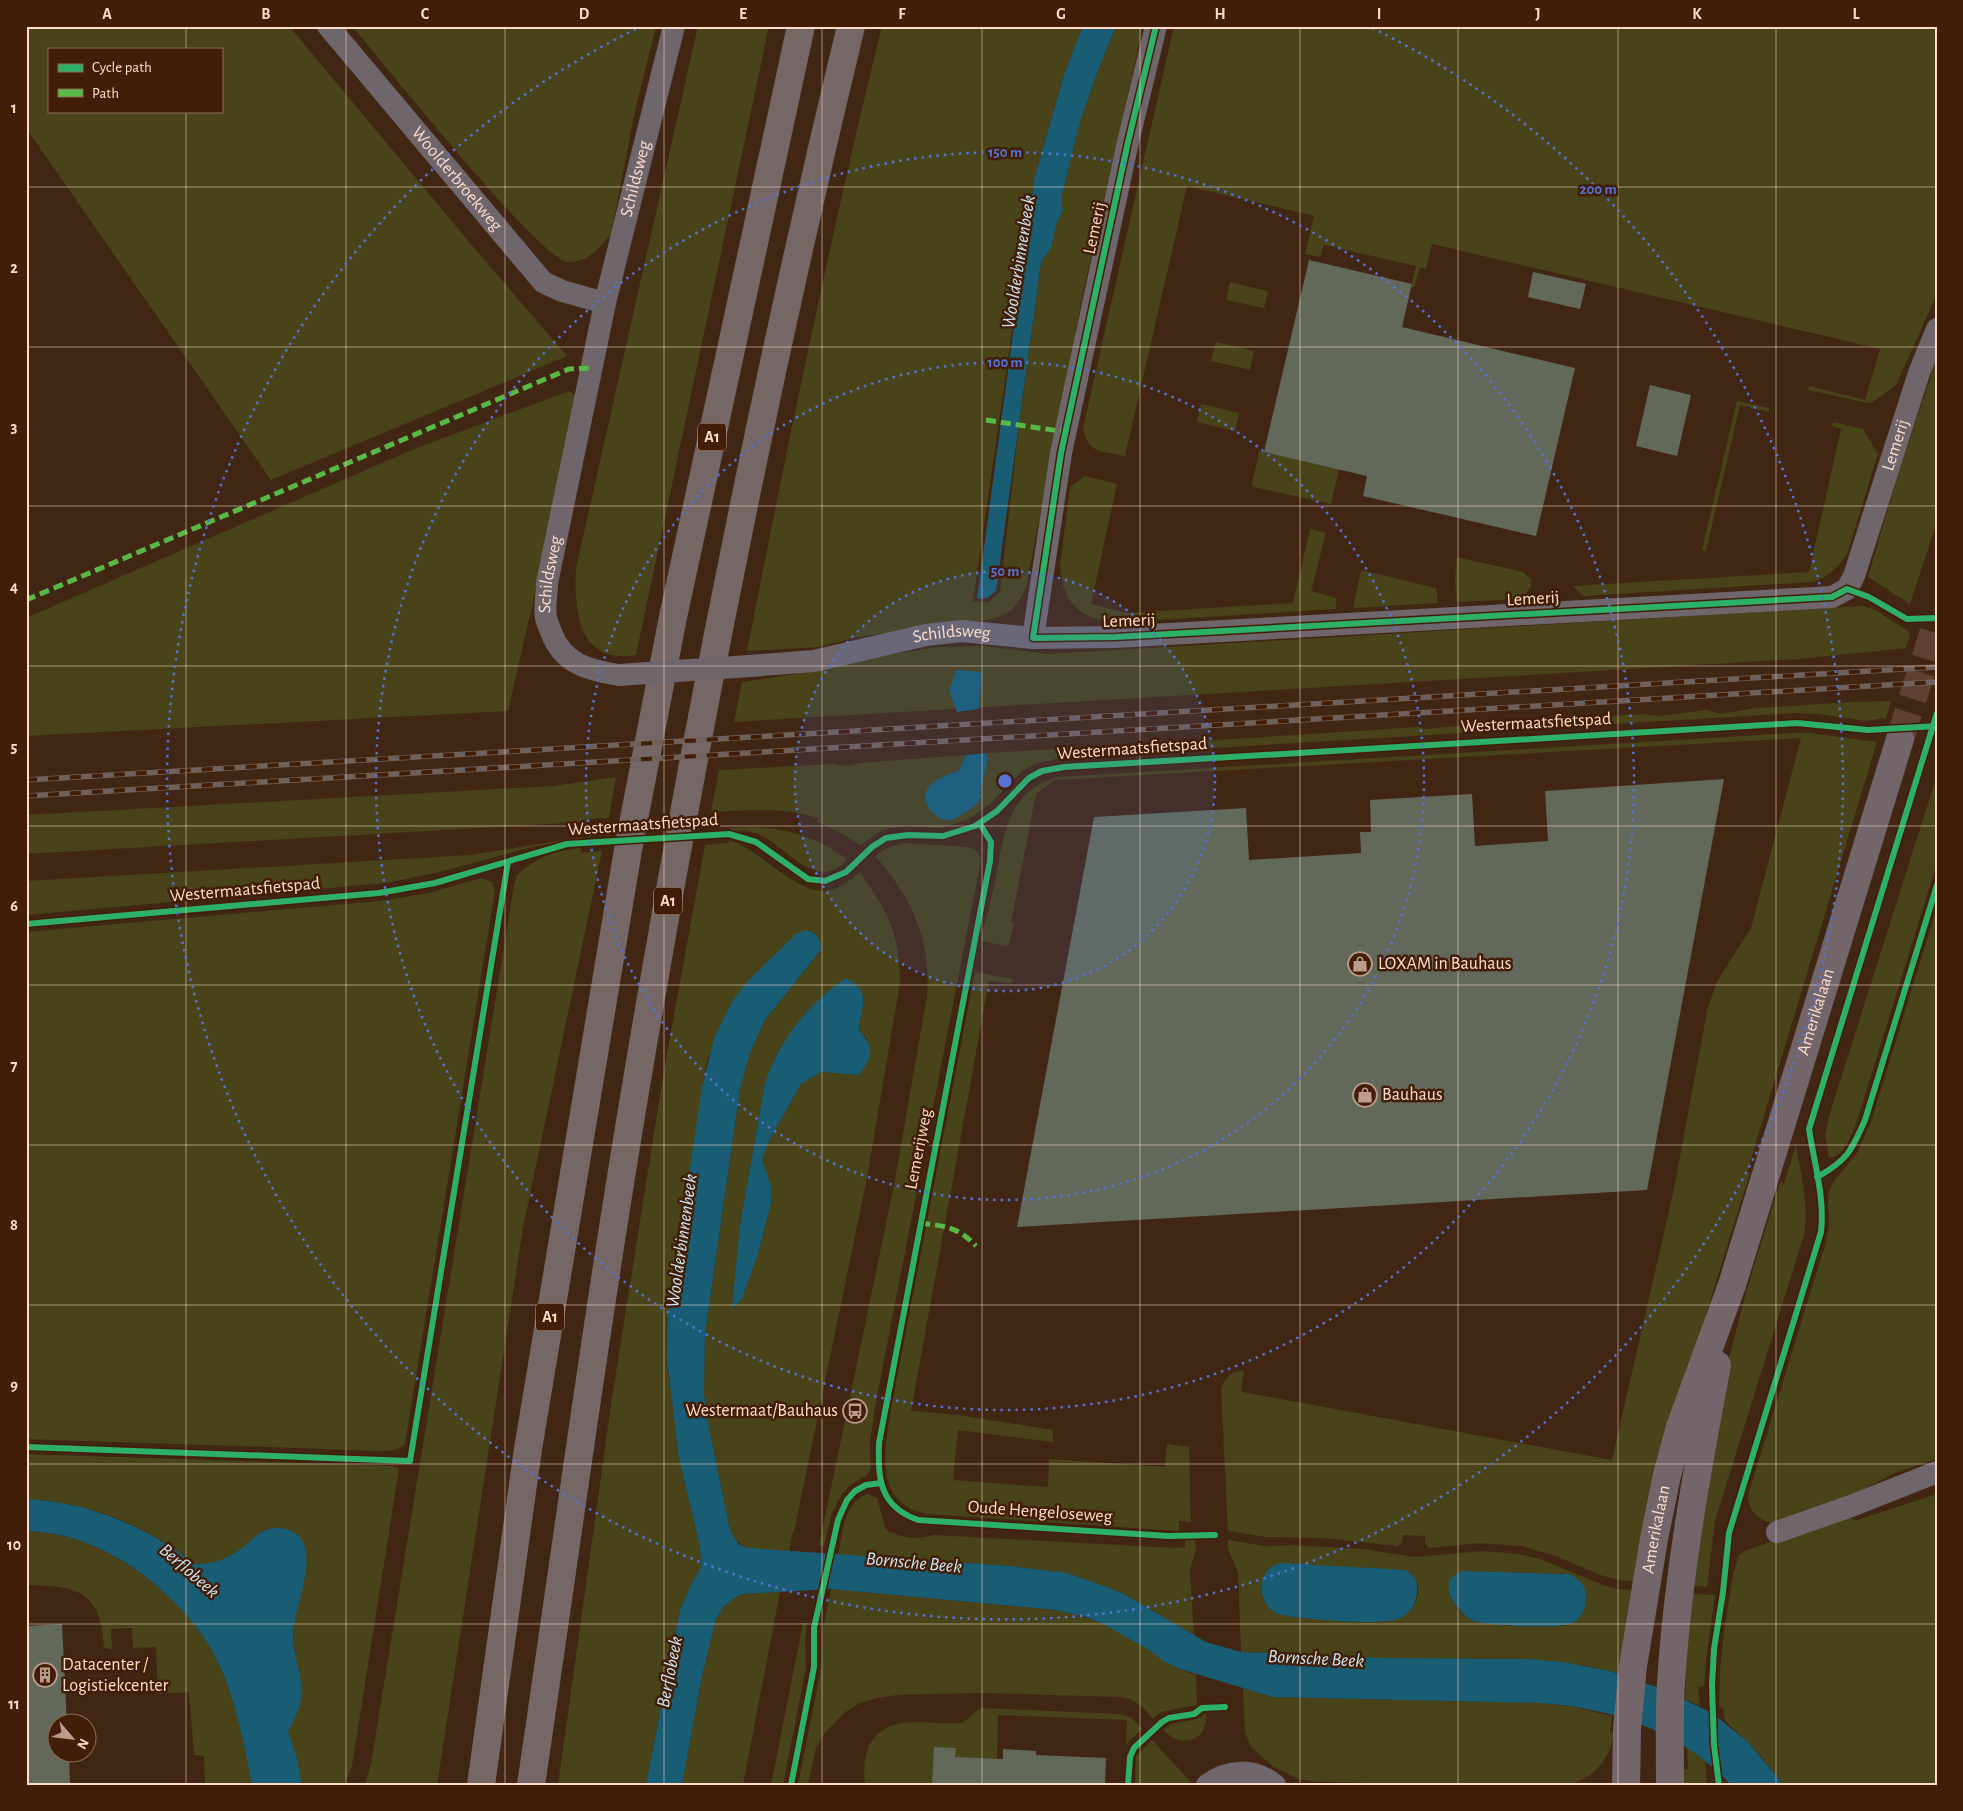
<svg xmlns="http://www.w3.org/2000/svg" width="1963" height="1811" font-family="'Alegreya Sans',sans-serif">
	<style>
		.green { fill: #484318; fill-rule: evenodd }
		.water { fill: #185d74 }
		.building { fill: #62695a }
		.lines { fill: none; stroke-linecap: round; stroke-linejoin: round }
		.secondary-tunnel { stroke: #5e4130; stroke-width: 28; stroke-dasharray: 28 14; stroke-linecap: butt }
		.minor { stroke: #6e666b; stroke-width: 22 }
		.secondary { stroke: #72666a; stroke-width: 28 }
		.motorway { stroke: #756766; stroke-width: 28 }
		.rail-casing { stroke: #71615b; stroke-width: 5.5 }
		.rail { stroke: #421e08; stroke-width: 4; stroke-dasharray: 11; stroke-linecap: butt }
		.minor-bridge { stroke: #6e666b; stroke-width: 22 }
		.quiet { stroke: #58b947; stroke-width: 5; stroke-dasharray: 10 5; stroke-linecap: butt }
		.cycleway-casing { stroke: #421e08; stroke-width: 9 }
		.cycleway { stroke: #2db169; stroke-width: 6 }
		.grid { fill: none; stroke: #fddccc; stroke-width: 1; stroke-opacity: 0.55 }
		.ring { fill: none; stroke: #5572d5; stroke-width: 2.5; stroke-dasharray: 2.5 5 }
		.labels { text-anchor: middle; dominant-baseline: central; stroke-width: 5; stroke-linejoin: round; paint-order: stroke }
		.shield { fill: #421e08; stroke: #c5a391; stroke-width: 1 }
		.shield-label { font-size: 16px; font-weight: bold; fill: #fddccc }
		.street-label { font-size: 18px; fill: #fddccc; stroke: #421e08 }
		.poi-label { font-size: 18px; fill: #fddccc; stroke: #421e08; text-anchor: start }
		.water-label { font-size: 19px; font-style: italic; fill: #cbe6f3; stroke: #421e08 }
		.centre { fill: #5572d5; stroke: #421e08; stroke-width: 2.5 }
		.ring-label { font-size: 15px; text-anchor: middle; font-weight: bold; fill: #5572d5; stroke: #421e08; stroke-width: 5; stroke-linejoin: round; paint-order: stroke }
		.neatline { fill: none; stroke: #fddccc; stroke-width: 2 }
		.grid-label { font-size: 16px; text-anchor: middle; font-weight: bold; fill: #fddccc }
	</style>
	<rect width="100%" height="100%" fill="#422614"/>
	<g class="green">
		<path d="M26 26H289L470 243 567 356 271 480 26 128ZM49 49H221V111H49Z"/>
		<path d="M352 26H656L635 111 611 234C600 248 587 263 568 262 541 261 380 59 352 26Z"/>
		<path d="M698 26H769L636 655C578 665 574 612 576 568Z"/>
		<path d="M882 26H1083L1064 75 1034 180 973 601 989 602 1000 591 1018 434 1041 263 1051 248 1057 222 1063 210 1061 199 1080 122 1096 76 1116 26H1143L1082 298 1026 588C1015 611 1007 616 982 621L857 637 819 647 747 651C788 442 831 233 882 26Z"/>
		<path d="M1174 26H1937V294L1896 385 1873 402 1868 403 1808 390 1809 386 1865 400 1880 349 1432 244 1426 269 1420 267 1414 288 1411 287 1416 266 1324 245 1320 257 1305 254 1314 216 1187 186 1125 456C1101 451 1088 454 1083 428Z"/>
		<polygon points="1230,282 1268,291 1264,308 1226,300"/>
		<polygon points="1216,342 1254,351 1250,370 1211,361"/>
		<polygon points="1937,358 1937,522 1910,604 1868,577 1898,474"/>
		<polygon points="569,391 580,397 508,711 26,736 26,618 414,449"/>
		<polygon points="1737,401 1769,408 1769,412 1740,405 1706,551 1702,550"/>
		<polygon points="1201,404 1239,413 1235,431 1197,422"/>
		<path d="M1833 422 1863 429 1878 454 1847 554C1839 566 1828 578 1813 582L1583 596 1573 586 1809 572 1841 429 1832 426Z"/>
		<polygon points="1259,451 1339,469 1331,504 1254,487 1252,484"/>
		<path d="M1085 476 1117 484 1091 604 1127 613 1293 603 1310 529 1326 533 1311 591 1336 598V609L1123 622C1084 622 1062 606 1060 565L1070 487Z"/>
		<polygon points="1457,557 1523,572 1531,579 1531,587 1521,599 1457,602 1455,581"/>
		<polygon points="1361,570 1436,588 1438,603 1353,608"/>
		<path d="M1862 606C1879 608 1892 623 1908 630L1907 632 1910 633 1906 648 1799 659 734 722 742 682 823 670 886 655 939 647 983 646 1048 654Z"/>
		<path d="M1891 701 1886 718 1866 721 1818 714 1796 713 1064 757 1039 763 1023 770 990 804 967 820 940 828 908 826 889 828 876 834 861 845 835 830 817 822 818 818C781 807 749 810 711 812L719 770 834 764C842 766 850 767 859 763L966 755 958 771 941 778 961 815 974 806 981 799 980 795 988 759 986 753 1113 746 1141 748 1154 744 1418 727 1427 729 1444 727 1643 714 1659 716 1707 710 1720 714 1756 708 1854 702Z"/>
		<path d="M1794 733H1810L1877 742 1747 1172 1750 1173 1675 1414 1638 1582 1619 1580 1600 1575 1556 1556 1521 1546 1480 1543 1429 1548 1425 1543V1536L1403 1535 1402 1543 1397 1546 1325 1538 1265 1537 1228 1531 1221 1388C1225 1377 1232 1370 1244 1371L1241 1390 1243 1392 1612 1460 1674 1189 1708 1006 1718 980 1751 928 1801 738 1055 780 1036 794 1011 923H1014L1009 944 1007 946 981 941C985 920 991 902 995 881 1004 836 1007 788 1060 777Z"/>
		<path d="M1937 775V863L1858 1118C1853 1131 1845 1157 1829 1158L1825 1135 1829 1116Z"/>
		<polygon points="616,777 609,818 585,819 585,822 26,854 26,815 553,786"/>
		<path d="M755 827C789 829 819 838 847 859 818 894 787 848 761 835 751 831 741 830 731 831L730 828Z"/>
		<polygon points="583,837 583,838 532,847 440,872 386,883 26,915 26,881 470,855"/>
		<path d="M729 840C762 850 801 901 834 889 844 886 852 878 860 872 888 912 900 934 900 983L867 1178 794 1532 792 1535 789 1552C768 1550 738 1554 730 1530L709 1428 704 1393 705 1334 740 1089 750 1053 765 1020 820 952V940L815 933 708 1057 705 1072 668 1316 667 1360 679 1459 700 1546 701 1567 692 1583 680 1610 646 1785H558L612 1398 664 1070 705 845 728 843ZM846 978 864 1000 859 1030 867 1039 870 1049 859 1075 821 1072 801 1084 770 1139 762 1160 771 1204 758 1254 742 1299 733 1309 740 1225 765 1083C778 1042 810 1001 846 978Z"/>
		<path d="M903 843 969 847 978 852 981 860 875 1407 870 1442 871 1468 867 1475 850 1485 842 1494 832 1513 824 1546H819L894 1185 927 996C932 941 911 896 875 856L887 848Z"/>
		<path d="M581 848V853L602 851 523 1228 437 1785H365L371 1764 514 886 517 875C534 859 557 849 581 848Z"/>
		<path d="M481 878 492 882 495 891 405 1444C395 1455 370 1450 356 1450L26 1439V932L380 901 429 893Z"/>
		<path d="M1937 907V1459L1895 1473 1852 1495 1773 1523C1759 1521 1748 1511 1748 1495L1826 1242 1829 1226 1828 1196 1830 1188 1835 1180 1857 1153 1871 1122Z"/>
		<path d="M975 972 1012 979 1013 982 1011 983 989 981 911 1411 959 1415 1053 1430V1442L958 1430 953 1480 1048 1487 1049 1459 1165 1467 1167 1444 1189 1447 1191 1522 1179 1521V1531L928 1514C872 1504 885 1450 891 1409Z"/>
		<path d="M1796 1145C1801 1175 1809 1204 1804 1235L1715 1521 1707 1587 1689 1585 1723 1381 1747 1289 1780 1182 1784 1183Z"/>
		<path d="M26 1454 393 1466 399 1469 352 1766 344 1785H299L297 1758 288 1731 300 1703 293 1634 294 1533C265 1518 256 1539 236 1553 223 1561 210 1564 195 1564 146 1525 89 1502 26 1499Z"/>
		<path d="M868 1494 877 1498 886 1530C904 1538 915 1540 933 1535L1176 1548 1185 1547V1540L1195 1539 1196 1550 1190 1569 1194 1635 1124 1594 1107 1587 1067 1573 1011 1566 838 1555C842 1536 844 1500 868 1494Z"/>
		<polygon points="1937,1494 1937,1785 1784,1785 1754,1748 1725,1721 1723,1708 1719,1707 1720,1670 1724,1632 1733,1575 1739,1555 1747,1550 1844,1517 1857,1520"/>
		<path d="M26 1531C47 1533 67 1535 86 1543 140 1565 194 1610 219 1664 236 1702 244 1744 252 1785H205L204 1756 194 1755 189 1692 158 1694 156 1647 133 1648 132 1628 111 1629 112 1649H107L104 1647C101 1590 77 1586 26 1585Z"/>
		<path d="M1228 1540 1265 1546 1292 1545 1363 1549 1414 1557 1483 1551 1518 1554 1540 1559 1603 1585 1617 1589 1637 1590 1628 1653 1621 1652 1618 1673 1587 1666 1528 1659 1381 1658 1241 1652 1238 1572 1228 1549ZM1279 1564 1406 1570C1431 1585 1414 1619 1388 1621L1333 1620 1268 1607C1256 1592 1261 1569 1279 1564ZM1469 1571 1568 1574 1586 1592C1587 1604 1584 1617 1573 1623 1561 1630 1492 1625 1476 1622 1459 1615 1446 1600 1451 1580Z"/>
		<path d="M831 1589 1063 1611C1093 1618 1126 1634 1152 1651 1166 1662 1178 1670 1196 1675L1197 1702 1196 1705 1161 1712 1153 1719C1144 1707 1135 1699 1120 1697L981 1693 897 1695 877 1698 860 1703 844 1713 824 1734 816 1748 808 1785H798L822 1664 823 1628Z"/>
		<polygon points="780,1592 743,1785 682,1785 702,1676 716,1619 724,1606 736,1597 742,1594"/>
		<polygon points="1688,1593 1715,1595 1706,1660 1704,1686 1698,1687 1700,1706 1685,1699"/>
		<polygon points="803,1623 807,1623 805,1640 806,1668 783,1785 771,1785"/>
		<path d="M1243 1688 1273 1697 1541 1703 1574 1707 1612 1716 1610 1732 1614 1733C1610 1760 1594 1778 1568 1785H1431L1308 1781 1296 1778 1271 1765 1252 1748 1245 1733Z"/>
		<path d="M982 1708 1120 1714 1132 1718 1142 1729 1126 1744 1127 1720 998 1715 997 1759 955 1757V1748L933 1785H865C862 1755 868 1729 902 1723 921 1720 941 1725 960 1723 968 1722 974 1711 982 1708Z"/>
		<path d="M1206 1713C1208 1742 1182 1749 1163 1730 1174 1718 1194 1725 1206 1713Z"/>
		<polygon points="1152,1740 1190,1781 1191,1785 1135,1785 1136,1756"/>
		<polygon points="1687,1747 1705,1760 1707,1785 1684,1785 1682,1770 1688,1769"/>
	</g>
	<g class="water">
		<polygon points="1083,26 1116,26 1096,76 1080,122 1061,199 1063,210 1057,222 1051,248 1041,263 996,591 987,598 977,599 1034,180 1064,75"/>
		<polygon points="956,670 982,672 979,709 957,712 949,690"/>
		<path d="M986 753 988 759 980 794 982 796C979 803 973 808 966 812 961 815 955 820 949 820 942 821 937 817 932 812 913 790 938 777 958 771L966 755Z"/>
		<path d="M806 930C817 933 821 938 821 950L765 1020 750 1053 740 1089 705 1334 704 1393 709 1428 730 1530 738 1544 748 1548 1011 1566 1067 1573 1107 1587 1124 1594 1206 1642 1241 1652 1381 1658 1528 1659 1563 1662 1610 1671 1662 1689 1712 1713 1748 1742 1784 1785H1731C1680 1730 1614 1709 1541 1703L1273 1697 1180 1669 1163 1661 1151 1651 1103 1624 1083 1616 1055 1610 831 1589 742 1594 736 1597 724 1606 716 1619 702 1676 682 1785H646L680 1610 692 1583 701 1567 700 1546 679 1459 667 1360 668 1316 702 1087 715 1036 732 1002 745 984 765 964 797 933Z"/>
		<path d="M846 978C873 993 861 1004 859 1030 875 1049 873 1056 859 1075L821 1072 801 1084 770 1139 762 1160 771 1186V1204L758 1254 742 1299 732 1309 740 1225 765 1083C778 1042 810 1001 846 978Z"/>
		<path d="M26 1499C89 1502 146 1526 195 1564 210 1564 222 1561 235 1553 251 1544 259 1526 280 1528 331 1534 293 1606 293 1635 293 1656 304 1678 301 1699 300 1710 293 1721 288 1731L297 1758 301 1781 299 1785H252C244 1744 236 1702 219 1664 195 1612 139 1563 86 1543 67 1535 47 1532 26 1531Z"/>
		<path d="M1281 1563 1406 1570C1415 1576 1418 1582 1417 1592 1416 1605 1410 1614 1398 1619 1381 1626 1297 1619 1278 1614 1255 1604 1256 1568 1281 1563Z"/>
		<path d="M1464 1571 1568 1574C1577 1577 1584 1583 1586 1593 1588 1604 1583 1617 1573 1623 1561 1630 1492 1625 1476 1622 1455 1614 1433 1578 1464 1571Z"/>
	</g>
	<g class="building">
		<polygon points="1309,260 1412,284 1402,327 1575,368 1536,536 1363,496 1367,476 1264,452"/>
		<polygon points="1533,272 1586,284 1580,309 1528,297"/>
		<polygon points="1650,385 1691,395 1677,456 1636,446"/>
		<polygon points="1724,779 1647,1190 1017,1227 1094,817 1246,808 1249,860 1361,853 1360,832 1371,832 1370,800 1472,794 1475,846 1548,841 1545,791"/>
		<polygon points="62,1624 67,1724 58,1724 58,1754 69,1754 70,1785 26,1785 26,1626"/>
		<polygon points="934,1747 956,1748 955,1757 1003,1759 1003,1749 1036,1751 1036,1755 1106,1758 1105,1785 932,1785"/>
	</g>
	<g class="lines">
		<polyline class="secondary-tunnel" points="1900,739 1937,621"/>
		<g class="minor">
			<path id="s1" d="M328 26 543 282 562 291 605 303"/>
			<polyline points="1033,638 1061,453 1128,142 1156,26"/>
			<path id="s2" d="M750 666 814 661 926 635 962 631 1033 638 1115 637 1832 597 1847 589 1854 576 1919 373 1937 329"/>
			<path id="s3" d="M619 675C588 670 563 664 551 632 550 628 547 623 546 618 544 607 547 594 547 583L605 303 674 26"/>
			<polyline points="1777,1532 1851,1506 1937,1472"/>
			<path d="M1207 1785C1228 1769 1254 1768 1275 1785"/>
		</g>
		<g class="secondary">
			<path id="s4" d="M1626 1785 1627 1729 1633 1666 1654 1539 1667 1475 1680 1427 1732 1285 1900 739"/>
			<path d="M1670 1785C1670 1751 1669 1716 1671 1682 1678 1575 1697 1470 1717 1365"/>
		</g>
		<g class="motorway">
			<polyline points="481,1785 528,1449 628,850 673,617 801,26"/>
			<path d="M531 1785C566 1548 598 1310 638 1074 697 722 767 373 851 26"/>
		</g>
		<g class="rail-casing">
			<g id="rail">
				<polyline points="26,780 1937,667"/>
				<polyline points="26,796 1937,682"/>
			</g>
		</g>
		<use href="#rail" class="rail"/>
		<polyline class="minor-bridge" points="619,675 750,666"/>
		<g class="quiet">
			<polyline points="986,420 1066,432"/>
			<polyline points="26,600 569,369 592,368"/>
			<path d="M920 1223C946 1226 958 1227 976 1246"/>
		</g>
		<g class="cycleway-casing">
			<g id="cycleway">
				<polyline points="1156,26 1128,142 1061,453 1033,638 1115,637 1814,598 1832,597 1847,589 1869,597 1907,619 1937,618"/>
				<path d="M980 824 991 842 990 861 879 1443C878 1479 879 1506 918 1520L1168 1536 1215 1535"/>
				<polyline points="26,924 379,893 435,883 567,844 729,834 756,842 808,879 825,881 846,872 872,847 886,838 908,835 943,836 975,826 997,811 1029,778 1042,771 1064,767 1797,723 1868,730 1937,726"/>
				<path d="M1817 1177C1847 1161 1852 1150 1865 1120L1937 885"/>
				<polyline points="26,1447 410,1461 508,862"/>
				<polyline points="791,1785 814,1667 814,1628 838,1520 847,1500 855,1491 866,1485 881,1483"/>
				<polyline points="1128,1785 1130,1757 1134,1748 1162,1722 1169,1718 1194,1714 1202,1708 1225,1707"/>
				<path d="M1719 1785 1714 1745 1712 1685 1714 1649 1723 1592 1729 1533 1821 1232C1825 1197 1814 1163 1809 1129L1937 713"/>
			</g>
		</g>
		<use href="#cycleway" class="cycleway"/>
	</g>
	<path class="grid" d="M186 26V49M346 26V1785M505 26V1785M664 26V1785M822 26V1785M982 26V1785M1140 26V1785M1300 26V1785M1458 26V1785M1618 26V1785M1776 26V1785M186 111V1785M26 187H1937M26 347H1937M26 506H1937M26 666H1937M26 826H1937M26 985H1937M26 1145H1937M26 1305H1937M26 1464H1937M26 1624H1937"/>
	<circle cx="1005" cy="781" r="210" fill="#5572d5" fill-opacity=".12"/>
	<g class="ring">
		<circle cx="1005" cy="781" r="210"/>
		<circle cx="1005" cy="781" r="419"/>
		<circle cx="1005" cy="781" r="629"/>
		<path d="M1372 28A838 838 0 1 1 638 28"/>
	</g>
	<defs>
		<g id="shop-ring" transform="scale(1.25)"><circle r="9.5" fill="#421e08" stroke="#bc9c8c" stroke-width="1.5"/><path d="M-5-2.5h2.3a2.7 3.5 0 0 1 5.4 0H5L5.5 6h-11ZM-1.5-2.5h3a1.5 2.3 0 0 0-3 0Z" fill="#bc9c8c"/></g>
		<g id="bus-ring" transform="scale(1.25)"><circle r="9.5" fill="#421e08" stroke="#bc9c8c" stroke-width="1.5"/><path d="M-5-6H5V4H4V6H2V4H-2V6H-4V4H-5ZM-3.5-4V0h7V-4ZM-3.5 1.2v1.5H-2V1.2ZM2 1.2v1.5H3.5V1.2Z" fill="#bc9c8c"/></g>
		<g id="building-ring" transform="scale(1.25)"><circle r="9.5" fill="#421e08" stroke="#bc9c8c" stroke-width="1.5"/><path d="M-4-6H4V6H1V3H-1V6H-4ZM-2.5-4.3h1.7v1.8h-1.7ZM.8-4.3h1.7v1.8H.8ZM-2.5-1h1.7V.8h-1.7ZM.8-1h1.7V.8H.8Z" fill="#bc9c8c"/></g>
	</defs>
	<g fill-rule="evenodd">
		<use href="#shop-ring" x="1360" y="964"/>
		<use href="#shop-ring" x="1365" y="1095"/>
		<use href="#bus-ring" x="855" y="1411"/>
		<use href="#building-ring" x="45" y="1675"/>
	</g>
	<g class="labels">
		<g class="shield">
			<rect x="698" y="423.5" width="28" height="27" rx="4"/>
			<rect x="654" y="887.5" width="28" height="27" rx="4"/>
			<rect x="536" y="1303.5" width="28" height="27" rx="4"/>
		</g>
		<g class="shield-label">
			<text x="712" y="437">A1</text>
			<text x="668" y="901">A1</text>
			<text x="550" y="1317">A1</text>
		</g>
		<g class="street-label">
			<text stroke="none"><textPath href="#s1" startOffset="200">Woolderbroekweg</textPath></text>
			<text stroke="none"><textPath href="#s3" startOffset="549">Schildsweg</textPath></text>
			<text transform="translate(1095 228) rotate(-78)">Lemerij</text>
			<text stroke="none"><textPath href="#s2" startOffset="1256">Lemerij</textPath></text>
			<text stroke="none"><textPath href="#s3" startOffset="144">Schildsweg</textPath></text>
			<text transform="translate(1533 599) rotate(-3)">Lemerij</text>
			<text transform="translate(1129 621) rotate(-2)">Lemerij</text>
			<text stroke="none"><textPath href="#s2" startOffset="205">Schildsweg</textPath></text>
			<text transform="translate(1536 723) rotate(-3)">Westermaatsfietspad</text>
			<text transform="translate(1132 749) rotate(-4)">Westermaatsfietspad</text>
			<text transform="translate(643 825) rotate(-4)">Westermaatsfietspad</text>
			<text transform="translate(245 890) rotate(-5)">Westermaatsfietspad</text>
			<text stroke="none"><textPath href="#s4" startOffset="800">Amerikalaan</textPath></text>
			<text transform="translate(919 1149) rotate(-79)">Lemerijweg</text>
			<text transform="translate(1040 1512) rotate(4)">Oude Hengeloseweg</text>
			<text stroke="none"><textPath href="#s4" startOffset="258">Amerikalaan</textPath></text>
		</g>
		<g class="poi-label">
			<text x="1378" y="964">LOXAM in Bauhaus</text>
			<text x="1382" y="1095">Bauhaus</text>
			<text x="838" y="1411" text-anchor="end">Westermaat/Bauhaus</text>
			<text x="62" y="1665">Datacenter /<tspan x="62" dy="21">Logistiekcenter</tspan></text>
		</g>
		<g class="water-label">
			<text transform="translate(1019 262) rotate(-81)">Woolderbinnenbeek</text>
			<text transform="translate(682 1241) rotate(-82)">Woolderbinnenbeek</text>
			<text transform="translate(914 1563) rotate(5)">Bornsche Beek</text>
			<text transform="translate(189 1571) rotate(41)">Berflobeek</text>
			<text transform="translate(1316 1659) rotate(3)">Bornsche Beek</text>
			<text transform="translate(670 1672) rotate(-79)">Berflobeek</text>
		</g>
	</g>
	<circle cx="1005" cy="781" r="8" class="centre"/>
	<g class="ring-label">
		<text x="1005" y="157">150 m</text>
		<text x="1598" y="194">200 m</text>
		<text x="1005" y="367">100 m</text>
		<text x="1005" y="576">50 m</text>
	</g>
	<rect width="1963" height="1811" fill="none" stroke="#421e08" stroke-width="55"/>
	<rect x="48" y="48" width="175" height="65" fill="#421e08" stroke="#8d6a56"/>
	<rect x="58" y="64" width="25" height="8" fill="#2db169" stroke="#8d6a56"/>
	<text x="92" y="72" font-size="15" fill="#fddccc">Cycle path</text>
	<rect x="58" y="89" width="25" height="8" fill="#58b947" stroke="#8d6a56"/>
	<text x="92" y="98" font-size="15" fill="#fddccc">Path</text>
	<g transform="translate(72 1738) rotate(118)"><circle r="24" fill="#421e08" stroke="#8d6a56"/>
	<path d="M0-4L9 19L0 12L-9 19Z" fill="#bc9c8c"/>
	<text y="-8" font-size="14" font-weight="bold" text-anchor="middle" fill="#fddccc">N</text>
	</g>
	<rect x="28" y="28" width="1908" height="1756" class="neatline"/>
	<g class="grid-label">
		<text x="107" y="19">A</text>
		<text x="266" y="19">B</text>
		<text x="425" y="19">C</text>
		<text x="584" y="19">D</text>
		<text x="743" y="19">E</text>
		<text x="902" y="19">F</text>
		<text x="1061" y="19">G</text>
		<text x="1220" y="19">H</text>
		<text x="1379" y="19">I</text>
		<text x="1538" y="19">J</text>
		<text x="1697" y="19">K</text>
		<text x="1856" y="19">L</text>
		<text x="14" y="113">1</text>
		<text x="14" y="273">2</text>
		<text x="14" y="432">3</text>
		<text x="14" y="592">4</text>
		<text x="14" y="752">5</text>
		<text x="14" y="911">6</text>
		<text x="14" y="1071">7</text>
		<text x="14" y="1230">8</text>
		<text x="14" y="1390">9</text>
		<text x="14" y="1550">10</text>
		<text x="14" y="1709">11</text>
	</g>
</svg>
